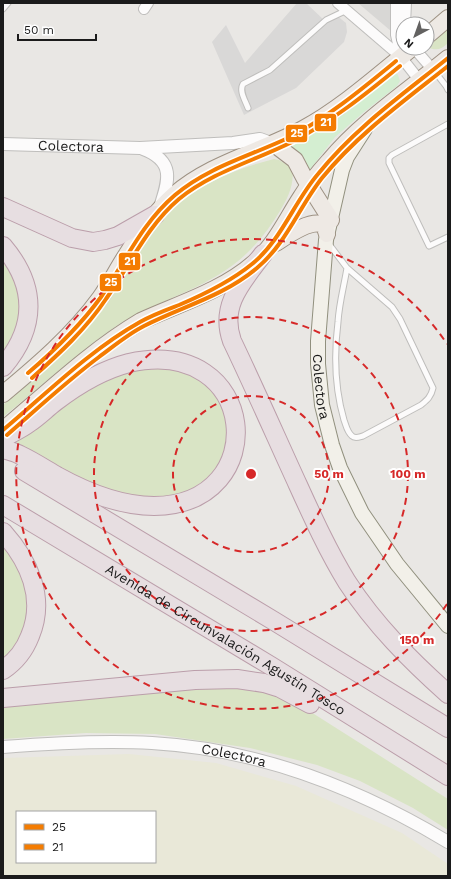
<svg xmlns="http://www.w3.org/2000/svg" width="451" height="879" font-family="'Work Sans',sans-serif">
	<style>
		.residential { fill: #d8d7d5 }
		.farmland { fill: #e9e8d8; fill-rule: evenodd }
		.grass { fill: #d9e4c5 }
		.park { fill: #d4eed1 }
		.parking { fill: #d9d8d7 }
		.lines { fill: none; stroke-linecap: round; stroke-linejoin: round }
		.service-casing { stroke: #bfbebc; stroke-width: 7 }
		.minor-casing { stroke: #bfbebc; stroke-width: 12 }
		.tertiary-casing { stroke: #bfbebc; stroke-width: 14 }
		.secondary-casing { stroke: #91907e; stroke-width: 16 }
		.primary-casing { stroke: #9d9183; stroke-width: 18 }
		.motorway-casing { stroke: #bb9eaa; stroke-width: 20 }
		.service { stroke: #fcfbfb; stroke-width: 5 }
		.minor { stroke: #fcfbfb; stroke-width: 10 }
		.tertiary { stroke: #fcfbfb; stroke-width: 12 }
		.secondary { stroke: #f2f0e9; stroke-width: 14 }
		.primary { stroke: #eee9e4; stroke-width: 16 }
		.motorway { stroke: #e7dee1; stroke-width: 18 }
		.bus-1-casing { stroke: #fff; stroke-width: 7 }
		.bus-2-casing { stroke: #fff; stroke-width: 7 }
		.bus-1 { stroke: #f47c01; stroke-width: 4 }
		.bus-2 { stroke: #f47c01; stroke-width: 4 }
		.ring { fill: none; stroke: #d62828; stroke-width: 2; stroke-dasharray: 7 5 }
		.labels { text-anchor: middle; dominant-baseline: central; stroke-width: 4; stroke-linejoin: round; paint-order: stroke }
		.street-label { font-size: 14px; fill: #1b1b1b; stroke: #fff }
		.centre { fill: #d62828; stroke: #fff; stroke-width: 2 }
		.ring-label { font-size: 12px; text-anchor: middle; font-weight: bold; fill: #d62828; stroke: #fff; stroke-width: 4; stroke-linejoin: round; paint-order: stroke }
		.line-badge { stroke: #fff; stroke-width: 1.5 }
		.badge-label { font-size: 11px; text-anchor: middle; font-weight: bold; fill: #fff }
	</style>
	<rect width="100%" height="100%" fill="#e9e7e4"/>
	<polygon class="residential" points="358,3 390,3 391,31"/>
	<path class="farmland" d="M129 754 216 763 296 786 402 833 448 864V876H3V758ZM17 812H155V862H17Z"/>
	<g class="grass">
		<path d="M448 28V43C441 50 436 51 427 47V45Z"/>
		<path d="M274 159 279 160 292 168C295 183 288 198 280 211 268 231 252 251 233 265 196 293 149 303 112 329 74 356 39 388 3 417V405C37 377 72 349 99 314 111 300 119 284 129 268 142 248 156 227 172 210 199 183 238 168 274 159Z"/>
		<polygon points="3,259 17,285 21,306 18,325 3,355"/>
		<path d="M161 369C176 370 191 373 203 383 231 405 234 443 215 471 213 475 191 490 186 493 181 495 154 498 147 498 139 498 130 496 123 494 84 484 50 463 16 443L26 433 77 396 104 380 132 370Z"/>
		<path d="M3 544C25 576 39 611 16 646 13 651 7 655 3 660Z"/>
		<polygon points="217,684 252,688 292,700 448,799 448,830 413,808 360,781 317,765 250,748 155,734 86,733 3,739 3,703"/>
	</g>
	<polygon class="park" points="396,72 398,75 400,81 397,86 364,112 335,137 308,172 289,147 337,117"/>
	<polygon class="parking" points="297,3 306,3 325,21 336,15 346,23 347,32 344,42 296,88 244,115 212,42 226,25 245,63"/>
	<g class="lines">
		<g class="service-casing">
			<g id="service">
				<polyline points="3,9 8,3"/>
				<polyline points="435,72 446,86 448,90"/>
				<path d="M248 108C245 100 239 91 243 84L270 70 326 20 347 10"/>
				<polyline points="448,124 392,155 389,158 389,163 429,246 448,237"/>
				<path d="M329 244 347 268C344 286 339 304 338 322 334 354 335 389 344 420 346 425 347 432 352 436 355 439 359 437 363 436L421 405C427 400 431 397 433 388L400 319 392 307 347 268"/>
			</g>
		</g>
		<g class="minor-casing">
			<g id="minor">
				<polyline points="338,3 401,57 420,81"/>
				<polyline points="396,3 396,35 401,57"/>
				<polyline points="144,9 148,3"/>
				<polyline points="405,24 406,3"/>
				<polyline points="414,48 433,70"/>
			</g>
		</g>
		<g class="tertiary-casing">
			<g id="tertiary">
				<path id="s1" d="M3 144 140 148 233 143 260 139 274 144"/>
				<path d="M143 149C175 161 169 180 160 207"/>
				<path id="s2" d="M3 747C53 743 102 740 152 743 257 749 358 788 448 842"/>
			</g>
		</g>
		<g class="secondary-casing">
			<g id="secondary">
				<path id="s3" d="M365 129 347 157 342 170 326 240 318 341V364L322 405 332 445 340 468 362 513 397 564 448 626"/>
			</g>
		</g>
		<g class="primary-casing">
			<g id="primary">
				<polyline points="427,36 448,18"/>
				<polyline points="274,144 295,160 305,179 331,220"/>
				<path d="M276 243C287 236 308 220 322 224L325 228 327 234"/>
				<path d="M3 394C38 365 73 335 100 298 110 284 117 269 127 254 140 233 155 212 174 195 210 163 261 152 303 129 342 108 377 76 412 48"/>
				<path d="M3 430C47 393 92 350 141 321 178 304 222 291 254 263 275 245 286 220 301 197 309 184 319 172 329 161 361 122 409 90 448 58"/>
			</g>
		</g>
		<g class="motorway-casing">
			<g id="motorway">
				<polyline points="3,207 72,238 93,242 105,240 118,236 155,215"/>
				<path d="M3 246C37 286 37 327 3 367"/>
				<path d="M263 254C243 281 219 305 232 341 255 389 276 437 298 485 313 518 328 551 347 582 375 625 410 660 448 694"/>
				<path d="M3 438C12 433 21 429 29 423 38 417 46 409 55 402 77 385 102 370 129 363 259 334 274 505 154 506 120 506 86 492 57 476 45 469 33 461 20 455 15 452 9 451 3 449"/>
				<polyline points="24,471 274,621 448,728"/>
				<path id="s4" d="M3 505 271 666 448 776"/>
				<path d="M3 532C29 561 46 598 30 636 25 649 15 662 3 670"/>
				<polyline points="3,698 195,680 237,679 264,683 280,688 310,704"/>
			</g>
		</g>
		<use href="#service" class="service"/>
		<use href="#minor" class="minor"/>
		<use href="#tertiary" class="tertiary"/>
		<use href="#secondary" class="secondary"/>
		<use href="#primary" class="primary"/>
		<use href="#motorway" class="motorway"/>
		<g class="bus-1-casing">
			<g id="bus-1">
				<path d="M28 373C55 350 80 326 101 297 125 262 142 223 175 195 208 167 250 156 288 138 327 118 362 89 396 61"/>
				<path d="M3 430C47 393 90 350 140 322 152 315 166 310 179 305 205 294 230 282 252 264 281 241 294 202 318 174 355 128 402 95 448 58"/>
			</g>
		</g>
		<g class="bus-2-casing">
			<g id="bus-2">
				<path d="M32 378C59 354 86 329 106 299 130 265 147 226 179 199 212 172 254 161 292 142 331 122 366 94 400 66"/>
				<path d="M7 435C38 408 67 381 99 357 114 346 128 334 144 326 183 306 222 297 257 268 286 244 299 207 322 178 358 134 404 101 448 66"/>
			</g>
		</g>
		<use href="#bus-1" class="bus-1"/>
		<use href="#bus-2" class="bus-2"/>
	</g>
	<g class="ring">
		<circle cx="251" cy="474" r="78"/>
		<circle cx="251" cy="474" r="157"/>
		<path d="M447 604A235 235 0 1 1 447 344"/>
	</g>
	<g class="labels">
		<g class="street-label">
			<text stroke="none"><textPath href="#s1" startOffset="68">Colectora</textPath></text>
			<text stroke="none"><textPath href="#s3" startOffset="266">Colectora</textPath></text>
			<text stroke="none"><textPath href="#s4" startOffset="260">Avenida de Circunvalación Agustín Tosco</textPath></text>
			<text stroke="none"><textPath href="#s2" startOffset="232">Colectora</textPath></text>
		</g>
	</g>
	<circle cx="251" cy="474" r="6" class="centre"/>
	<g class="ring-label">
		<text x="329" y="478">50 m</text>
		<text x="408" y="478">100 m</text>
		<text x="417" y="644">150 m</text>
	</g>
	<g class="line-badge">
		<rect x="314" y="113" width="23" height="19" rx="4" fill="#f47c01"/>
		<rect x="285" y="124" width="23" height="19" rx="4" fill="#f47c01"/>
		<rect x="118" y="252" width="23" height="19" rx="4" fill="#f47c01"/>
		<rect x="99" y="273" width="23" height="19" rx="4" fill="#f47c01"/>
	</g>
	<g class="badge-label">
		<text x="326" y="126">21</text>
		<text x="297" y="137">25</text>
		<text x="130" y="265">21</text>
		<text x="111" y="286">25</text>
	</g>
	<rect width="451" height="879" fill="none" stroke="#1b1b1b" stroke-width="8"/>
	<rect x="16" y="811" width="140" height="52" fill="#ffffff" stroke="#a4a4a4"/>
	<rect x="24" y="824" width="20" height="6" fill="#f47c01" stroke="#a4a4a4"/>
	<text x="52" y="831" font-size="12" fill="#1b1b1b">25</text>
	<rect x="24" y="844" width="20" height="6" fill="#f47c01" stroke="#a4a4a4"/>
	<text x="52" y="851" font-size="12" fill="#1b1b1b">21</text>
	<g transform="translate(415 36) rotate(221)"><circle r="19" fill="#ffffff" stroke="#a4a4a4"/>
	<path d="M0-3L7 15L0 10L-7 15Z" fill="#636261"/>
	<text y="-6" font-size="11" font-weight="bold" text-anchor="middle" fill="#1b1b1b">N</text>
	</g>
	<path d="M18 34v6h78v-6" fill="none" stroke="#1b1b1b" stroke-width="2"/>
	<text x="24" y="34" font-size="12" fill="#1b1b1b" stroke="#ffffff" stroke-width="3" paint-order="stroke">50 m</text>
</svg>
